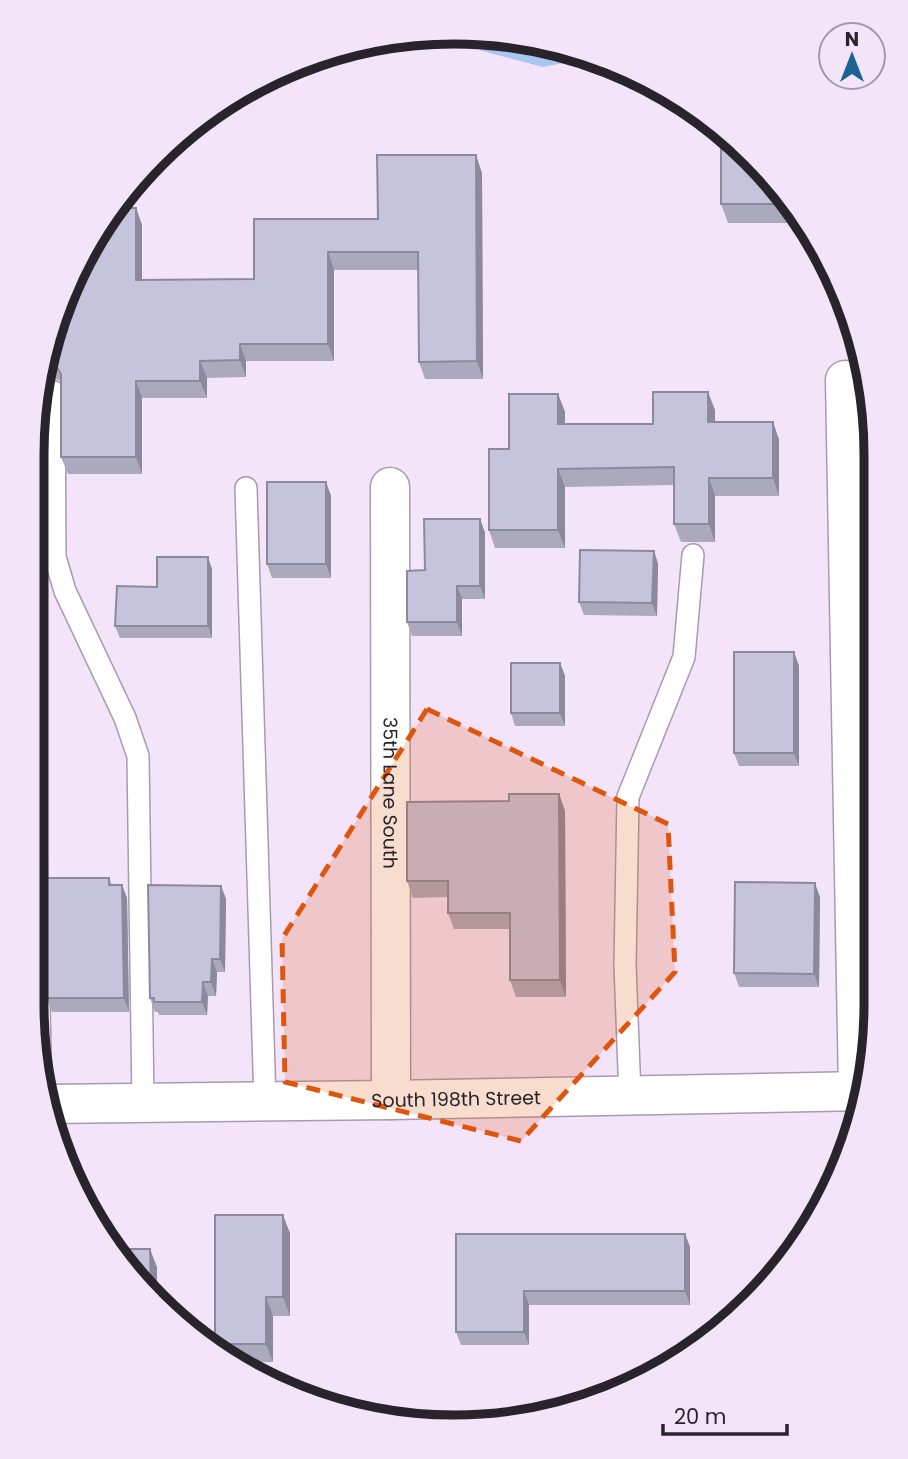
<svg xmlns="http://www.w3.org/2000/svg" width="908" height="1459" font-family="Poppins,sans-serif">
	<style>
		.water { fill: #a9c6f1 }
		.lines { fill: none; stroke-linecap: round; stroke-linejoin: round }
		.service-casing { stroke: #a99aaf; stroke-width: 24 }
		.minor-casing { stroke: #a99aaf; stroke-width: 41 }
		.service { stroke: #fff; stroke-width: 21 }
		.minor { stroke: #fff; stroke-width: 38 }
		.wall { fill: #aaa9be }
		.shaded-wall { fill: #8b899b }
		.building { fill: #c6c4dd; stroke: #8b899b; stroke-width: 2 }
		.marked { fill: #de560e; fill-opacity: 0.2; stroke: #de560e; stroke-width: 5; stroke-dasharray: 14 9; stroke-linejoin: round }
		.labels { text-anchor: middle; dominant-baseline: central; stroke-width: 5; stroke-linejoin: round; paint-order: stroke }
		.street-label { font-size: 19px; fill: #29232c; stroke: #f4e4fa }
		.rim { fill: none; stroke: #29232c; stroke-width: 9 }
	</style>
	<rect width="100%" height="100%" fill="#f4e4fa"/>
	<polygon class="water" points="465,40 563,46 587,58 543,67 482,51"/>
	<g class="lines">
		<g class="service-casing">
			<g id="service">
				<polyline points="54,392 55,557 65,591 125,718 138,756 143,1103"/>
				<polyline points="246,488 265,1102"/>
				<polyline points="33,713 40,1055"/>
				<polyline points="630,1096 625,965 628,797 684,657 693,555"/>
			</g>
		</g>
		<g class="minor-casing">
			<g id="minor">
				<polyline points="845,380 858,1091"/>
				<path id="s1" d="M390 487 391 1100"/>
				<path id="s2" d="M48 1104 391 1100 865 1091"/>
			</g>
		</g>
		<use href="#service" class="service"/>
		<use href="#minor" class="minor"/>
	</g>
	<g class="wall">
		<polygon points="721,130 802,223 728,223 721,204"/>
		<polygon points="482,173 483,379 425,379 419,362 418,270 334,270 334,361 246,361 246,377 207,378 207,398 142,398 142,474 68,474 61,457 61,382 60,380 53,379 47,381 41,392 41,474 35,474 35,399 64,293 136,208 142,225 142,280 254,279 378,219"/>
		<polygon points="862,344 875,424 868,424 863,411 862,367 851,360 846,346"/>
		<polygon points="558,394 565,412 565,424 653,424 715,410 715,422 773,422 779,440 779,496 715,496 715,542 681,542 674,524 674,485 565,487 565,548 495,548 489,530 509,449"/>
		<polygon points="326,482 331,496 331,578 272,578 267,564"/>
		<polygon points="480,519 485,533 485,599 462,599 462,636 412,636 407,622 425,570"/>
		<polygon points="654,551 658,564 657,616 584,615 579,602"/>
		<polygon points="212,569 212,638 120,638 115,626 157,587"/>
		<polygon points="794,652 799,666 799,766 739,766 734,753"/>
		<polygon points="560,663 565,676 565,726 515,726 511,713"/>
		<polygon points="559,794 565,811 566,997 516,997 510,980 510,929 454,929 448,913 448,897 413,898 407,881 509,801"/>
		<polygon points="109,878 112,885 122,885 127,898 129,1012 52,1012 47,998"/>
		<polygon points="221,886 226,899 225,972 217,972 216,996 208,996 207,1015 159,1015 158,1012 155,1012 150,998"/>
		<polygon points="820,897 819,987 739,987 734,973"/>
		<polygon points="290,1233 290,1316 273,1316 273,1362 232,1362 219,1356 215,1344"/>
		<polygon points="456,1234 685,1234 690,1247 690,1305 529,1305 529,1345 461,1345 456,1332"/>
	</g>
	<g class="shaded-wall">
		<polygon points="476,155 482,173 483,379 477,361"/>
		<polygon points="136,208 142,225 142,298 136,280"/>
		<polygon points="328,252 334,270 334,361 328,344"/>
		<polygon points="240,344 246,361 246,377 240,360"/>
		<polygon points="200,361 207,378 207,398 200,381"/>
		<polygon points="43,370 47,381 41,392 41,474 35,457 35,399"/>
		<polygon points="136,381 142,398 142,474 136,457"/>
		<polygon points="708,392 715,410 715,440 708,422"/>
		<polygon points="558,394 565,412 565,442 558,424"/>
		<polygon points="773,422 779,440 779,496 773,478"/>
		<polygon points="558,469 565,487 565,548 558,530"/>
		<polygon points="709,478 715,496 715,542 709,524"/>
		<polygon points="326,482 331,496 331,578 326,564"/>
		<polygon points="480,519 485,533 485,599 480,586"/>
		<polygon points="654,551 658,564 657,616 652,603"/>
		<polygon points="208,557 212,569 212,638 208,626"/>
		<polygon points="457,586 462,599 462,636 457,622"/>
		<polygon points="794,652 799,666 799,766 794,753"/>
		<polygon points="560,663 565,676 565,726 560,713"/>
		<polygon points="559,794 565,811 566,997 560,980"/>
		<polygon points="815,883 820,897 819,987 814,974"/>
		<polygon points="122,885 127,898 129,1012 124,998"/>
		<polygon points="221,886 226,899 225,972 220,959"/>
		<polygon points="212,959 217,972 216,996 211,982"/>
		<polygon points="203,982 208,996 207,1015 202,1002"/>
		<polygon points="283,1215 290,1233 290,1316 283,1297"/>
		<polygon points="685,1234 690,1247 690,1305 685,1291"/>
		<polygon points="150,1249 157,1267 157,1298 151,1292"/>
		<polygon points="524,1291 529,1305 529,1345 524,1332"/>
		<polygon points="266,1297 273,1316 273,1362 266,1344"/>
	</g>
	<g class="building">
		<polygon points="721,130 786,204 721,204"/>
		<polygon points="377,155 476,155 477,361 419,362 418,252 328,252 328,344 240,344 240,360 200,361 200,381 136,381 136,457 61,457 61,374 54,363 45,362 64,293 112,208 136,208 136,280 254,279 254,219 378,219"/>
		<polygon points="846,331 856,331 862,344 873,411 863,411 862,366 858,355 846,346"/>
		<polygon points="653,392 708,392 708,422 773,422 773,478 709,478 709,524 674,524 674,467 558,469 558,530 489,530 489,449 509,449 509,394 558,394 558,424 653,424"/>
		<rect x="267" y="482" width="59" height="82"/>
		<polygon points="424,519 480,519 480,586 457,586 457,622 407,622 407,571 425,570"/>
		<polygon points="580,550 654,551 652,603 579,602"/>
		<polygon points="157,557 208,557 208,626 115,626 117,586 157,587"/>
		<rect x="734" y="652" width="60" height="101"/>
		<rect x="511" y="663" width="49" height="50"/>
		<polygon points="509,794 559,794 560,980 510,980 510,913 448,913 448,881 407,881 407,802 509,801"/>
		<polygon points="45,878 109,878 109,885 122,885 124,998 47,998"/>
		<polygon points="735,882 815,883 814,974 734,973"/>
		<polygon points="148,885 221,886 220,959 212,959 211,982 203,982 202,1002 154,1002 154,998 150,998"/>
		<polygon points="215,1215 283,1215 283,1297 266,1297 266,1344 215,1344"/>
		<polygon points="456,1234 685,1234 685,1291 524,1291 524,1332 456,1332"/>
		<polygon points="112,1249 150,1249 151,1292 119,1262"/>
	</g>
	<path class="marked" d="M427 709 668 824 675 972 521 1141 285 1082 282 939Z"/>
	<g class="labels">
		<g class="street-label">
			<text stroke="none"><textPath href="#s1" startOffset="306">35th Lane South</textPath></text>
			<text stroke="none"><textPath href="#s2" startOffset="408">South 198th Street</textPath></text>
		</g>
	</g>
	<path d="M0 0H908V1459H0ZM454 44H454A410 410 0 0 1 864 454V1005A410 410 0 0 1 454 1415H454A410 410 0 0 1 44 1005V454A410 410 0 0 1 454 44Z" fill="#f4e4fa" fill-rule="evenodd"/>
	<path class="rim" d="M454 44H454A410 410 0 0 1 864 454V1005A410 410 0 0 1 454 1415H454A410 410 0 0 1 44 1005V454A410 410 0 0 1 454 44Z"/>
	<g transform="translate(852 56)"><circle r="33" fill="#f4e4fa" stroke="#a397a8" stroke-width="2"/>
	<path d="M0-5L12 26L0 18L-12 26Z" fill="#1a6296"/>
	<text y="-10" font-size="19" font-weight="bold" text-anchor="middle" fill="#29232c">N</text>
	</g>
	<path d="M663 1424v10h124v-10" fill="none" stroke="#29232c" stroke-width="3.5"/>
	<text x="674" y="1424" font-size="21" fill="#29232c" stroke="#f4e4fa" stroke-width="5" paint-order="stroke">20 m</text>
</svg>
